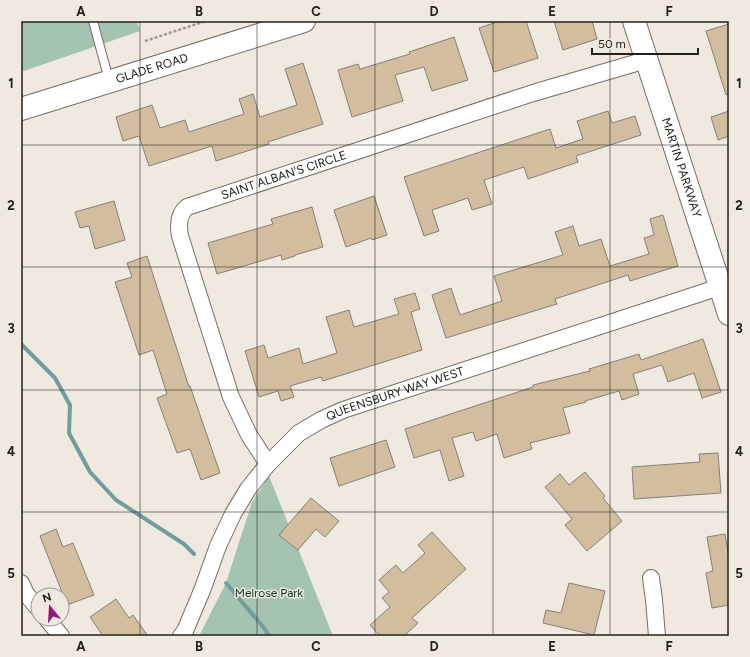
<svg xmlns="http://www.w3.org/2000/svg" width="750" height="657" font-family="Figtree,sans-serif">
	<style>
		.green { fill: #a4c3b0 }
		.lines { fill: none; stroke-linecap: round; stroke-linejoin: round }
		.stream { stroke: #719ca1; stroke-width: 4 }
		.building { fill: #d2bd9f; stroke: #868077 }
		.lane-casing { stroke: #746e65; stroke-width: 10 }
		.street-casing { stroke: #746e65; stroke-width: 18 }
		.secondary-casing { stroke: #746e65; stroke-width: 24 }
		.path { stroke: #9b968e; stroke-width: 2.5; stroke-dasharray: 3 2; stroke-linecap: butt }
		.lane { stroke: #fff; stroke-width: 8 }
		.street { stroke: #fff; stroke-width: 16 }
		.secondary { stroke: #fff; stroke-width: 22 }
		.grid { fill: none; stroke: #22201c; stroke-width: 1; stroke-opacity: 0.55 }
		.labels { text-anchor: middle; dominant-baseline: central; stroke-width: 3; stroke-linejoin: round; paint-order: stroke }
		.street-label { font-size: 12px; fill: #22201c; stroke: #f0e9df }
		.park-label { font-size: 12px; fill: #04321e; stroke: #f0e9df }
		.neatline { fill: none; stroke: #22201c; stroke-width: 1.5 }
		.grid-label { font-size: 13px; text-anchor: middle; font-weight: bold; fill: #22201c }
	</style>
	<rect width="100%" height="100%" fill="#f0e9df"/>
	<g class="green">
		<polygon points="21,21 137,21 140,31 21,72"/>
		<polygon points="269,476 333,636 199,636 226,583 252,502"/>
	</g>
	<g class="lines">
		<g class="stream">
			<polyline points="21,344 55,378 70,405 69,433 90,472 116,500 184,544 194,554"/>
			<polyline points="226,583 264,628 269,636"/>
		</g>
	</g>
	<g class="building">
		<polygon points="500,21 526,21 538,58 494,72 479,28"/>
		<polygon points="554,21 592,21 597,39 563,50"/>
		<polygon points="729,24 729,94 726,95 706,31"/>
		<polygon points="454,37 468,80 432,91 424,67 395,75 403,101 352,117 338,70 358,64 360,69 410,54 409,52"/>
		<polygon points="303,63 323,124 268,142 269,144 216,161 212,146 149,166 139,136 123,141 116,117 152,105 160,128 185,120 189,132 244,114 239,99 253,94 260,117 297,105 285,69"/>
		<polygon points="608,111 612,123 635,116 641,135 576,156 578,162 528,179 524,167 484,180 492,204 472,210 468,198 432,210 439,231 424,236 404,177 550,129 556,148 583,139 577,121"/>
		<polygon points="729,111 729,136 718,140 711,117"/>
		<polygon points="374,196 387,235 372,240 371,238 346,247 334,210"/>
		<polygon points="114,201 125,240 95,249 89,226 80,228 75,212"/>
		<polygon points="312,207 323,247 295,255 295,256 282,260 281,255 217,274 208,243 273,224 271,219"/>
		<polygon points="663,215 678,266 630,281 628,275 555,299 557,304 446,338 432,295 451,288 460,315 502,301 494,276 563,255 555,232 573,226 579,246 601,239 610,266 649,254 644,238 654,235 650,219"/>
		<polygon points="147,256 189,387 190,386 220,473 201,480 190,449 177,453 157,398 167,394 153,350 139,355 115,282 132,277 127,263"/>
		<polygon points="415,293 420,309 411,312 422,350 323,381 321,377 290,386 294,397 281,401 278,391 259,397 245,351 264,345 268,358 299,348 303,364 337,353 326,317 349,310 354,327 399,314 394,299"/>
		<polygon points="703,339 721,392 702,398 694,373 668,382 662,365 633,374 639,394 622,400 619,391 585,401 586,402 563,408 570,433 530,443 532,449 504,458 497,434 476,441 473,432 452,438 464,476 449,481 440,450 414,458 405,429 533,387 533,385 590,371 589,369 639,354 641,360"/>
		<polygon points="386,440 395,467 339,486 330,458"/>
		<polygon points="718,453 721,493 634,499 632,467 700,462 699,454"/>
		<polygon points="585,472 605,496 603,498 622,521 587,551 565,525 572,519 545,487 560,474 569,485"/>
		<polygon points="311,498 339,521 325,537 316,529 298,550 279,535"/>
		<polygon points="56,529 63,547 73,543 94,595 67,605 40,536"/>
		<polygon points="432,532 466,569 412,618 418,623 404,636 380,636 370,625 390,607 382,598 389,592 379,580 396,565 403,573 425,553 418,545"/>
		<polygon points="725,534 729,559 729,605 712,608 706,573 713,571 707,537"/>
		<polygon points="569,583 605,591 594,635 543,623 546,610 561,613"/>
		<polygon points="116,599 129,618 133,615 148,636 103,636 90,617"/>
	</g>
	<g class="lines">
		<g class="lane-casing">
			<polyline id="lane" points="93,21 109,80"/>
		</g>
		<g class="street-casing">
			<g id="street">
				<path id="s1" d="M268 464 249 435 231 397 180 236C178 225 178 214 187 207L533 93 646 60"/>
				<polyline points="651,578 654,600 657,636"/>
				<polyline points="21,583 26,594 38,608"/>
				<polyline points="47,619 61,636"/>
				<path id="s2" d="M181 636 185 631 203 588 218 546 233 514 248 489 268 464 299 433 321 420 343 410 729 284"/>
			</g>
		</g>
		<g class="secondary-casing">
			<g id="secondary">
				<path id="s3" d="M634 21 729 314"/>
				<path id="s4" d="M21 109 304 21"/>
			</g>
		</g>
		<polyline class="path" points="145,41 206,21"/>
		<use href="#lane" class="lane"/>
		<use href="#street" class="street"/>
		<use href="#secondary" class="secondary"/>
	</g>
	<path class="grid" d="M140 21V636M257 21V636M375 21V636M493 21V636M610 21V636M21 145H729M21 267H729M21 390H729M21 512H729"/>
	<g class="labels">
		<g class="street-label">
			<text stroke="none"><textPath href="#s4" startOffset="137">GLADE ROAD</textPath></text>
			<text stroke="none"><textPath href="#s3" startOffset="154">MARTIN PARKWAY</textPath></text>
			<text stroke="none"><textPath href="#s1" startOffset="379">SAINT ALBAN'S CIRCLE</textPath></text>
			<text stroke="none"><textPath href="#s2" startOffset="342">QUEENSBURY WAY WEST</textPath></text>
		</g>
		<g class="park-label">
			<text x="269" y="593">Melrose Park</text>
		</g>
	</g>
	<rect width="750" height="657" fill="none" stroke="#f0e9df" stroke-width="44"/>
	<g transform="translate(50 607) rotate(342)"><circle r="19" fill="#f0e9df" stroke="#9e9991"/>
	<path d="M0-3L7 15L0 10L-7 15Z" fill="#911977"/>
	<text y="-6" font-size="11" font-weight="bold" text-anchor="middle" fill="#22201c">N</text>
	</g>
	<path d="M592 48v6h106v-6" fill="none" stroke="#22201c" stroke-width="2"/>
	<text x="598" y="48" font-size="12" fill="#22201c" stroke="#f0e9df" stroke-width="3" paint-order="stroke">50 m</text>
	<rect x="22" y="22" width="706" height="613" class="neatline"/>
	<g class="grid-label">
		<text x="81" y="16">A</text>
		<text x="199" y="16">B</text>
		<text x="316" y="16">C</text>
		<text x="434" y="16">D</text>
		<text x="552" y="16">E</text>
		<text x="669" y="16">F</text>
		<text x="11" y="88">1</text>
		<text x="739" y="88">1</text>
		<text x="11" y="210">2</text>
		<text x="739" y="210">2</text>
		<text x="11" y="333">3</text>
		<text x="739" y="333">3</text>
		<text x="11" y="456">4</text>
		<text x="739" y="456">4</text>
		<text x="11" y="578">5</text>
		<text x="739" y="578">5</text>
		<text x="81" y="651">A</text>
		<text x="199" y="651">B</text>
		<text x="316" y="651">C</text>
		<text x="434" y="651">D</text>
		<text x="552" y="651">E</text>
		<text x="669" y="651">F</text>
	</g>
</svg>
